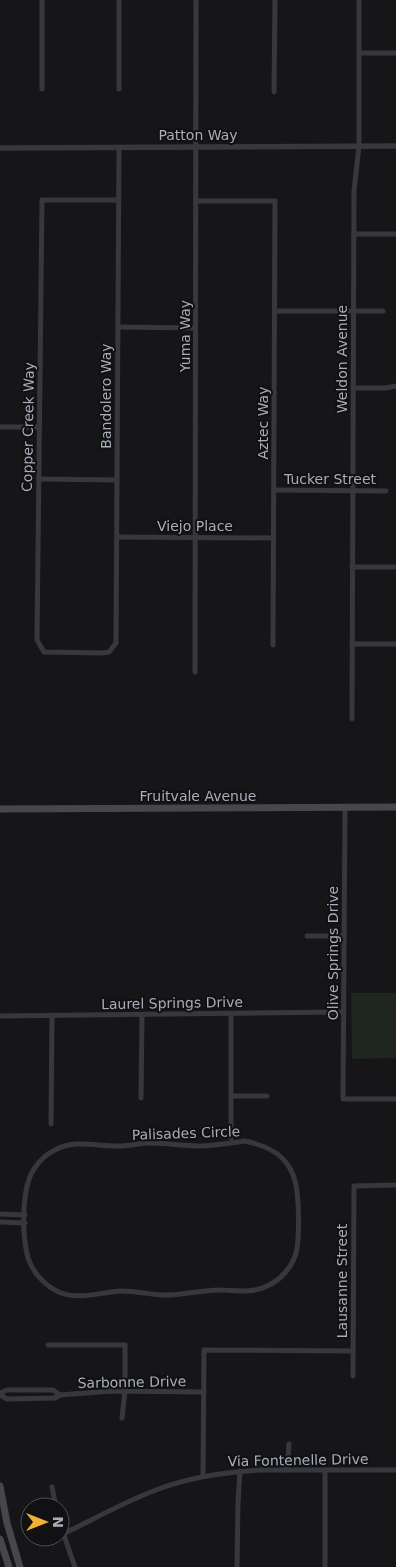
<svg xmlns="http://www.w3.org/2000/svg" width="396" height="1567" font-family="'DejaVu Sans',sans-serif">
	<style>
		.green { fill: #1e261f }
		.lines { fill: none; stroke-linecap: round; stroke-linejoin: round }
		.minor { stroke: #37383d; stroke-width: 5 }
		.tertiary { stroke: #37383d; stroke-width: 5.5 }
		.secondary { stroke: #45474d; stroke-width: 7 }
		.labels { text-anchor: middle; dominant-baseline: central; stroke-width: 4; stroke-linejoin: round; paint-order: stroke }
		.street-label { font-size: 14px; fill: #a8adb8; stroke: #111113 }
	</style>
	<rect width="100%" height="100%" fill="#161618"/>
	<polygon class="green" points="351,993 396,993 396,1058 352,1059"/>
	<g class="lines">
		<g class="minor">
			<polyline points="359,53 396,53"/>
			<polyline points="42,89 42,0"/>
			<polyline points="119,89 119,0"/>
			<polyline points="274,92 275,0"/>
			<polyline points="119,200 42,200 37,640 44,652 102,653 109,652 116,643 119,148"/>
			<polyline points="197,201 275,201 273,645"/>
			<polyline points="354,234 396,234"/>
			<polyline points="275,311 383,311"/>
			<polyline points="118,327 196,328"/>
			<polyline points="353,388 386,388 396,386"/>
			<polyline points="0,427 39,427"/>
			<polyline points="39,479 117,480"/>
			<polyline points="274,490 386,491"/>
			<polyline points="117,537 274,538"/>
			<polyline points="352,567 394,567"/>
			<polyline points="352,644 396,644"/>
			<polyline points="195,672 196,0"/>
			<polyline points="352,719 354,191 359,146 359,0"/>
			<polyline points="345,808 343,1099 396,1099"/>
			<polyline points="307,936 344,936"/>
			<polyline points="0,1016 344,1012"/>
			<polyline points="231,1096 267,1096"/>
			<polyline points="141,1098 142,1015"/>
			<polyline points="51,1124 52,1016"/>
			<polyline points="231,1138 231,1014"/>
			<path d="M245 1141C259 1144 272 1148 282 1158 288 1164 293 1173 295 1181 299 1195 300 1238 296 1253 292 1267 281 1280 267 1286 252 1294 235 1290 219 1290 200 1290 181 1296 162 1295 148 1294 135 1291 121 1291 101 1292 81 1300 61 1293 46 1287 33 1273 28 1258 22 1236 21 1188 34 1169 39 1161 48 1153 57 1149 76 1139 99 1147 120 1146 130 1146 140 1143 150 1143 167 1143 183 1146 199 1146 215 1146 230 1143 245 1141Z"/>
			<polyline points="0,1214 25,1215"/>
			<polyline points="0,1222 25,1223"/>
			<polyline points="48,1345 125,1345 125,1391 122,1418"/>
			<polyline points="353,1376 354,1186 396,1185"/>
			<polyline points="0,1393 7,1390 53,1390 60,1395"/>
			<polyline points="0,1395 7,1399 55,1398 60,1395 112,1391 204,1392"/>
			<polyline points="287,1470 289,1444"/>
			<polyline points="203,1476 204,1350 353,1351"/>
			<polyline points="52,1487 56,1507"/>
			<polyline points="60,1524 75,1567"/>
			<path d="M63 1534C94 1519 124 1502 156 1490 190 1477 225 1472 261 1470H396"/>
			<polyline points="237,1567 238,1503 240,1471"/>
			<polyline points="325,1567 325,1470"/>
		</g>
		<polyline class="tertiary" points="0,148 396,146"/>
		<g class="secondary">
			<polyline points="0,809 396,807"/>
			<polyline points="0,1486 7,1523 20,1567"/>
			<polyline points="0,1539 9,1567"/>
		</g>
	</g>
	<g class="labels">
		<g class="street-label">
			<text x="198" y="135">Patton Way</text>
			<text transform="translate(185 336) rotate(-90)">Yuma Way</text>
			<text transform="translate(342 359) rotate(-90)">Weldon Avenue</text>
			<text transform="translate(106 396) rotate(-90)">Bandolero Way</text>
			<text transform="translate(263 423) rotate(-90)">Aztec Way</text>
			<text transform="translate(28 427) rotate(-89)">Copper Creek Way</text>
			<text x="330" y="479">Tucker Street</text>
			<text x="195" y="526">Viejo Place</text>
			<text x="198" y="796">Fruitvale Avenue</text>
			<text transform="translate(333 953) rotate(-90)">Olive Springs Drive</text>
			<text transform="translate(172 1003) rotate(-1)">Laurel Springs Drive</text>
			<text transform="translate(186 1133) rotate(-2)">Palisades Circle</text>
			<text transform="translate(342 1281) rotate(-90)">Lausanne Street</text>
			<text transform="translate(132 1382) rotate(-1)">Sarbonne Drive</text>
			<text transform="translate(298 1460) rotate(-1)">Via Fontenelle Drive</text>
		</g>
	</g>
	<g transform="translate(45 1522) rotate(90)"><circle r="24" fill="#111113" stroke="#4d4f55"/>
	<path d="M0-4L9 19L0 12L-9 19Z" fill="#f2b134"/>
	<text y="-8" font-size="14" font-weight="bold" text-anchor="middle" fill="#a8adb8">N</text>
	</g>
</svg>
